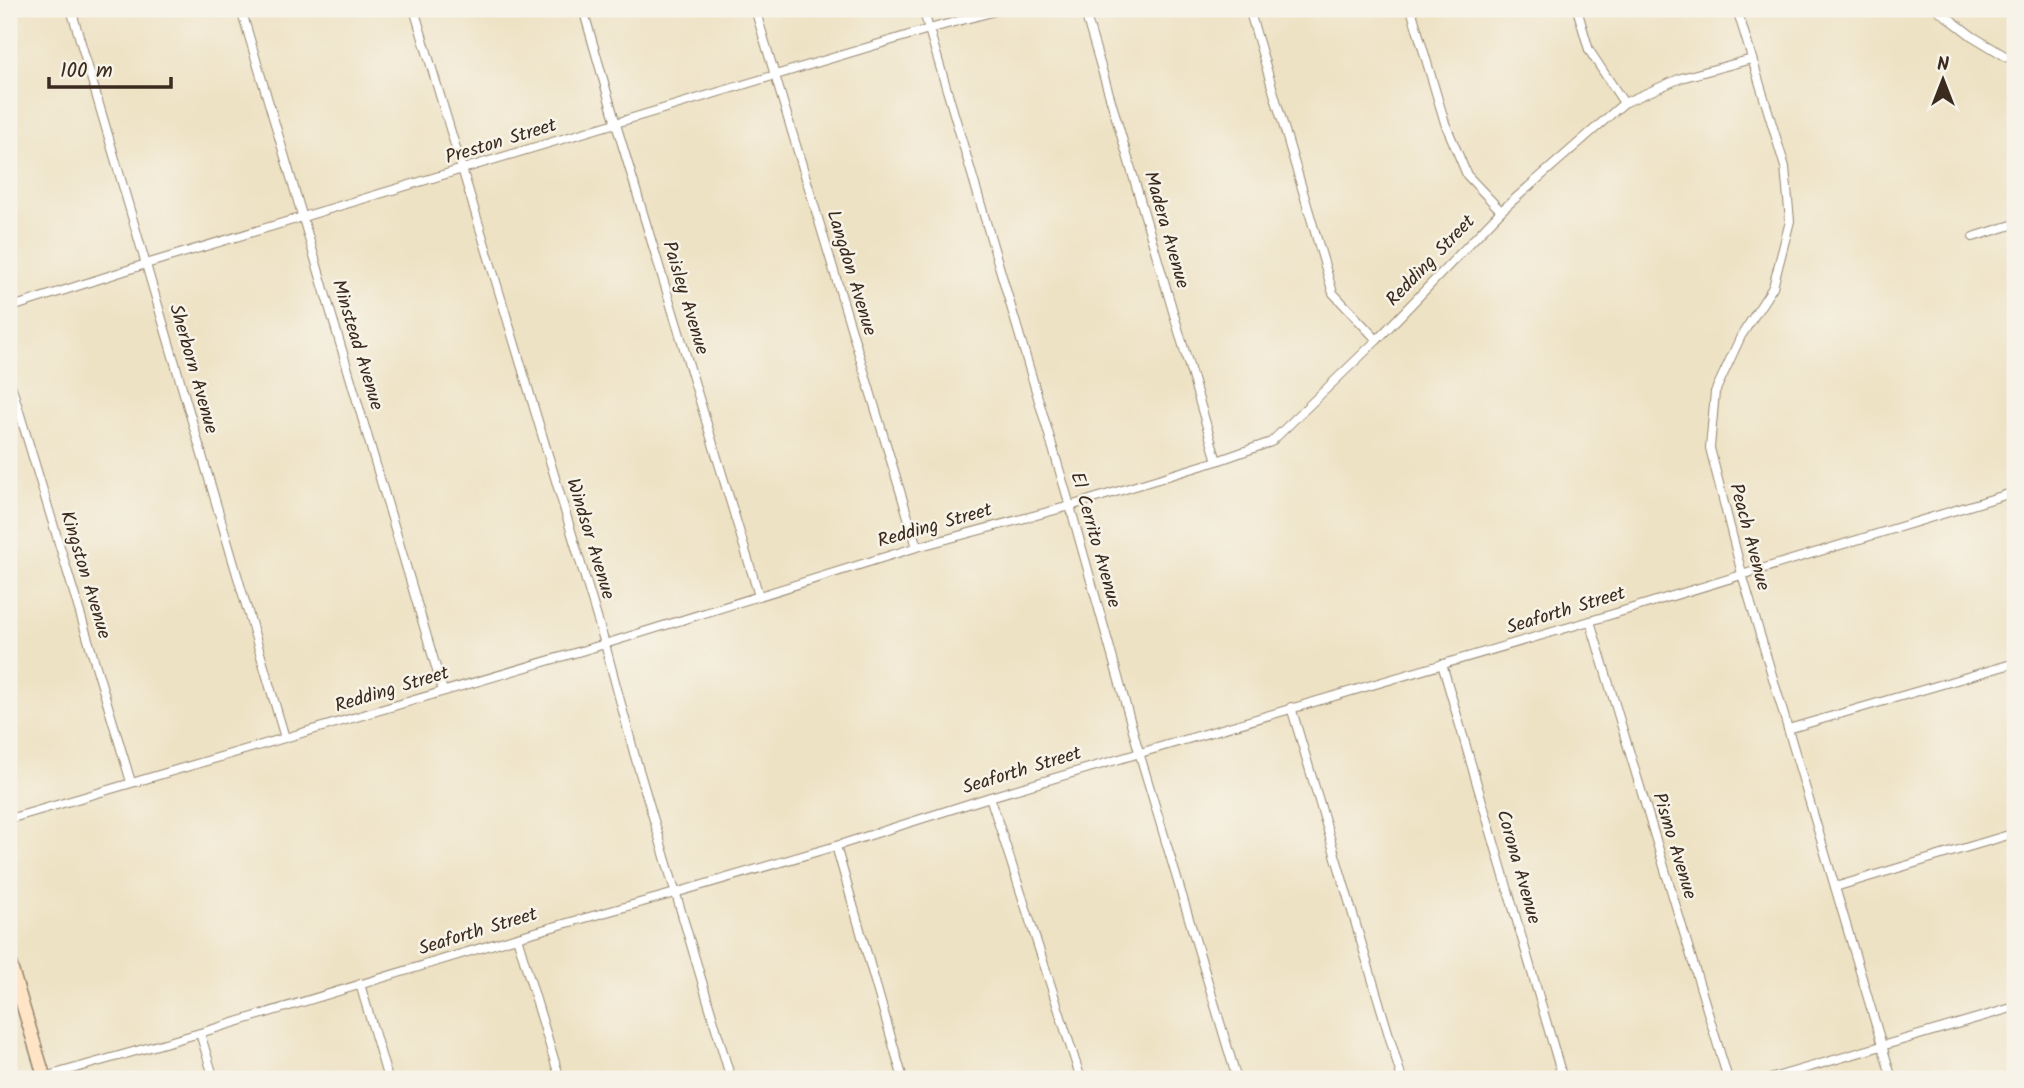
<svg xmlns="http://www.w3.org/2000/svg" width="2024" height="1088" font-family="Kalam,sans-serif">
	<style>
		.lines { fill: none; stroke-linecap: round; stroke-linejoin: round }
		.minor-casing { stroke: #948671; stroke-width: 10 }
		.secondary-casing { stroke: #948671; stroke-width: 15 }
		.minor { stroke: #fff; stroke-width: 8 }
		.secondary { stroke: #ffe4c6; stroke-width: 12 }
		.labels { text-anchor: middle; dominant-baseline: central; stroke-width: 5; stroke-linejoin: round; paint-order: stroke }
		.street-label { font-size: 19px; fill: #3b2a1e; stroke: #f7f3e8 }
	</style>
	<rect width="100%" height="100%" fill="#f7f3e8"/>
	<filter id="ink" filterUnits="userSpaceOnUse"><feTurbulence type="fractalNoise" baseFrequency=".0143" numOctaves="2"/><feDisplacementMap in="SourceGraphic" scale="14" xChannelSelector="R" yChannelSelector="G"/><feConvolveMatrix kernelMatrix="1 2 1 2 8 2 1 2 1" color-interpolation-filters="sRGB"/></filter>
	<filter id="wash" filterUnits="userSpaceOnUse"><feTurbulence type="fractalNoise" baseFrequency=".00686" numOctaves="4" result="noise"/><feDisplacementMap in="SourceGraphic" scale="28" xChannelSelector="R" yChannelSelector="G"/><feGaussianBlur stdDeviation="1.57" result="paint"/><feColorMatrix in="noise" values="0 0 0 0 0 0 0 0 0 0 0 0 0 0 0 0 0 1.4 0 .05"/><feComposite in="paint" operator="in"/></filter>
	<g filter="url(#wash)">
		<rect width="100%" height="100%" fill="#eee2c4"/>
	</g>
	<g filter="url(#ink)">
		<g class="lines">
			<g class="minor-casing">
				<g id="minor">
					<polyline points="71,9 285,738"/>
					<polyline points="241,9 443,691"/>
					<polyline points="414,9 605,644 634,753 731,1079"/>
					<polyline points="583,9 616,124 759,596"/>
					<polyline points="755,9 917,547"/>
					<polyline points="923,9 1070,506 1139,752 1237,1079"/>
					<polyline points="1084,9 1217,461"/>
					<polyline points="1249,9 1333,293 1377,340"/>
					<polyline points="1411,9 1445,123 1467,175 1501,211"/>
					<polyline points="1577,9 1589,50 1624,103"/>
					<polyline points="1737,9 1785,167 1790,221 1773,287 1741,336 1715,392 1710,448 1742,574 1892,1079"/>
					<polyline points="1937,9 1972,36 2015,62"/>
					<polyline points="1973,237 2015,224"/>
					<polyline points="9,308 146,264 929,29 1003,9"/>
					<polyline points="9,378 131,782"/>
					<polyline points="1590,621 1728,1079"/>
					<polyline points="1442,664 1563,1079"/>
					<polyline points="1291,707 1402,1079"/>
					<polyline points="1788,729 2015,663"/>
					<polyline points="990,797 1081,1079"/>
					<polyline points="9,819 605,644 917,547 1070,506 1217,461 1271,442 1377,340 1501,211 1624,103 1681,78 1752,59"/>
					<polyline points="836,846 903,1079"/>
					<polyline points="1835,887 2015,833"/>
					<polyline points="517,937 560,1079"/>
					<polyline points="360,984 388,1079"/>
					<polyline points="200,1033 214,1079"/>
					<polyline points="37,1079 200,1033 517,937 675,893 836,846 990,797 1590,621 2015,492"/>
					<polyline points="1769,1079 2015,1007"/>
				</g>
			</g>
			<g class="secondary-casing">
				<polyline id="secondary" points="9,960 45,1079"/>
			</g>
			<use href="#minor" class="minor"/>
			<use href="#secondary" class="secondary"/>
		</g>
	</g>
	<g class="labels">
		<g class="street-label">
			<text transform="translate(501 142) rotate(-17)">Preston Street</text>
			<text transform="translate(1166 230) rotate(74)">Madera Avenue</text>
			<text transform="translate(1431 261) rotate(-46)">Redding Street</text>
			<text transform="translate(851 273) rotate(73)">Langdon Avenue</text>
			<text transform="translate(685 298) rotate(73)">Paisley Avenue</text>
			<text transform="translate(357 345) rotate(73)">Minstead Avenue</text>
			<text transform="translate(193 369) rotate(74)">Sherborn Avenue</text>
			<text transform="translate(935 526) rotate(-16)">Redding Street</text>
			<text transform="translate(1749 537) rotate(75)">Peach Avenue</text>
			<text transform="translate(590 539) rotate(73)">Windsor Avenue</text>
			<text transform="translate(1095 540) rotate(74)">El Cerrito Avenue</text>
			<text transform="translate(85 575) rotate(73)">Kingston Avenue</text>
			<text transform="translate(1566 611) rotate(-17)">Seaforth Street</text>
			<text transform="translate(392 690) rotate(-17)">Redding Street</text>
			<text transform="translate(1022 771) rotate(-17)">Seaforth Street</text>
			<text transform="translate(1674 846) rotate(73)">Pismo Avenue</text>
			<text transform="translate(1518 867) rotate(74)">Corona Avenue</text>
			<text transform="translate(478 932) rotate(-17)">Seaforth Street</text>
		</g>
	</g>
	<rect width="2024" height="1088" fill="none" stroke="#f7f3e8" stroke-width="35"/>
	<g transform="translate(1943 80)" stroke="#f7f3e8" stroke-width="5" paint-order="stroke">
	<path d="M0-5L12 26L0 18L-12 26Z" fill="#3b2a1e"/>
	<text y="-10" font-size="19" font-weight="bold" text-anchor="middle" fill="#3b2a1e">N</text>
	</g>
	<path d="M49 77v10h122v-10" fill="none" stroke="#3b2a1e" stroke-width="3.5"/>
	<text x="60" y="77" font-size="21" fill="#3b2a1e" stroke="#f7f3e8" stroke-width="5" paint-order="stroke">100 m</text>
</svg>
